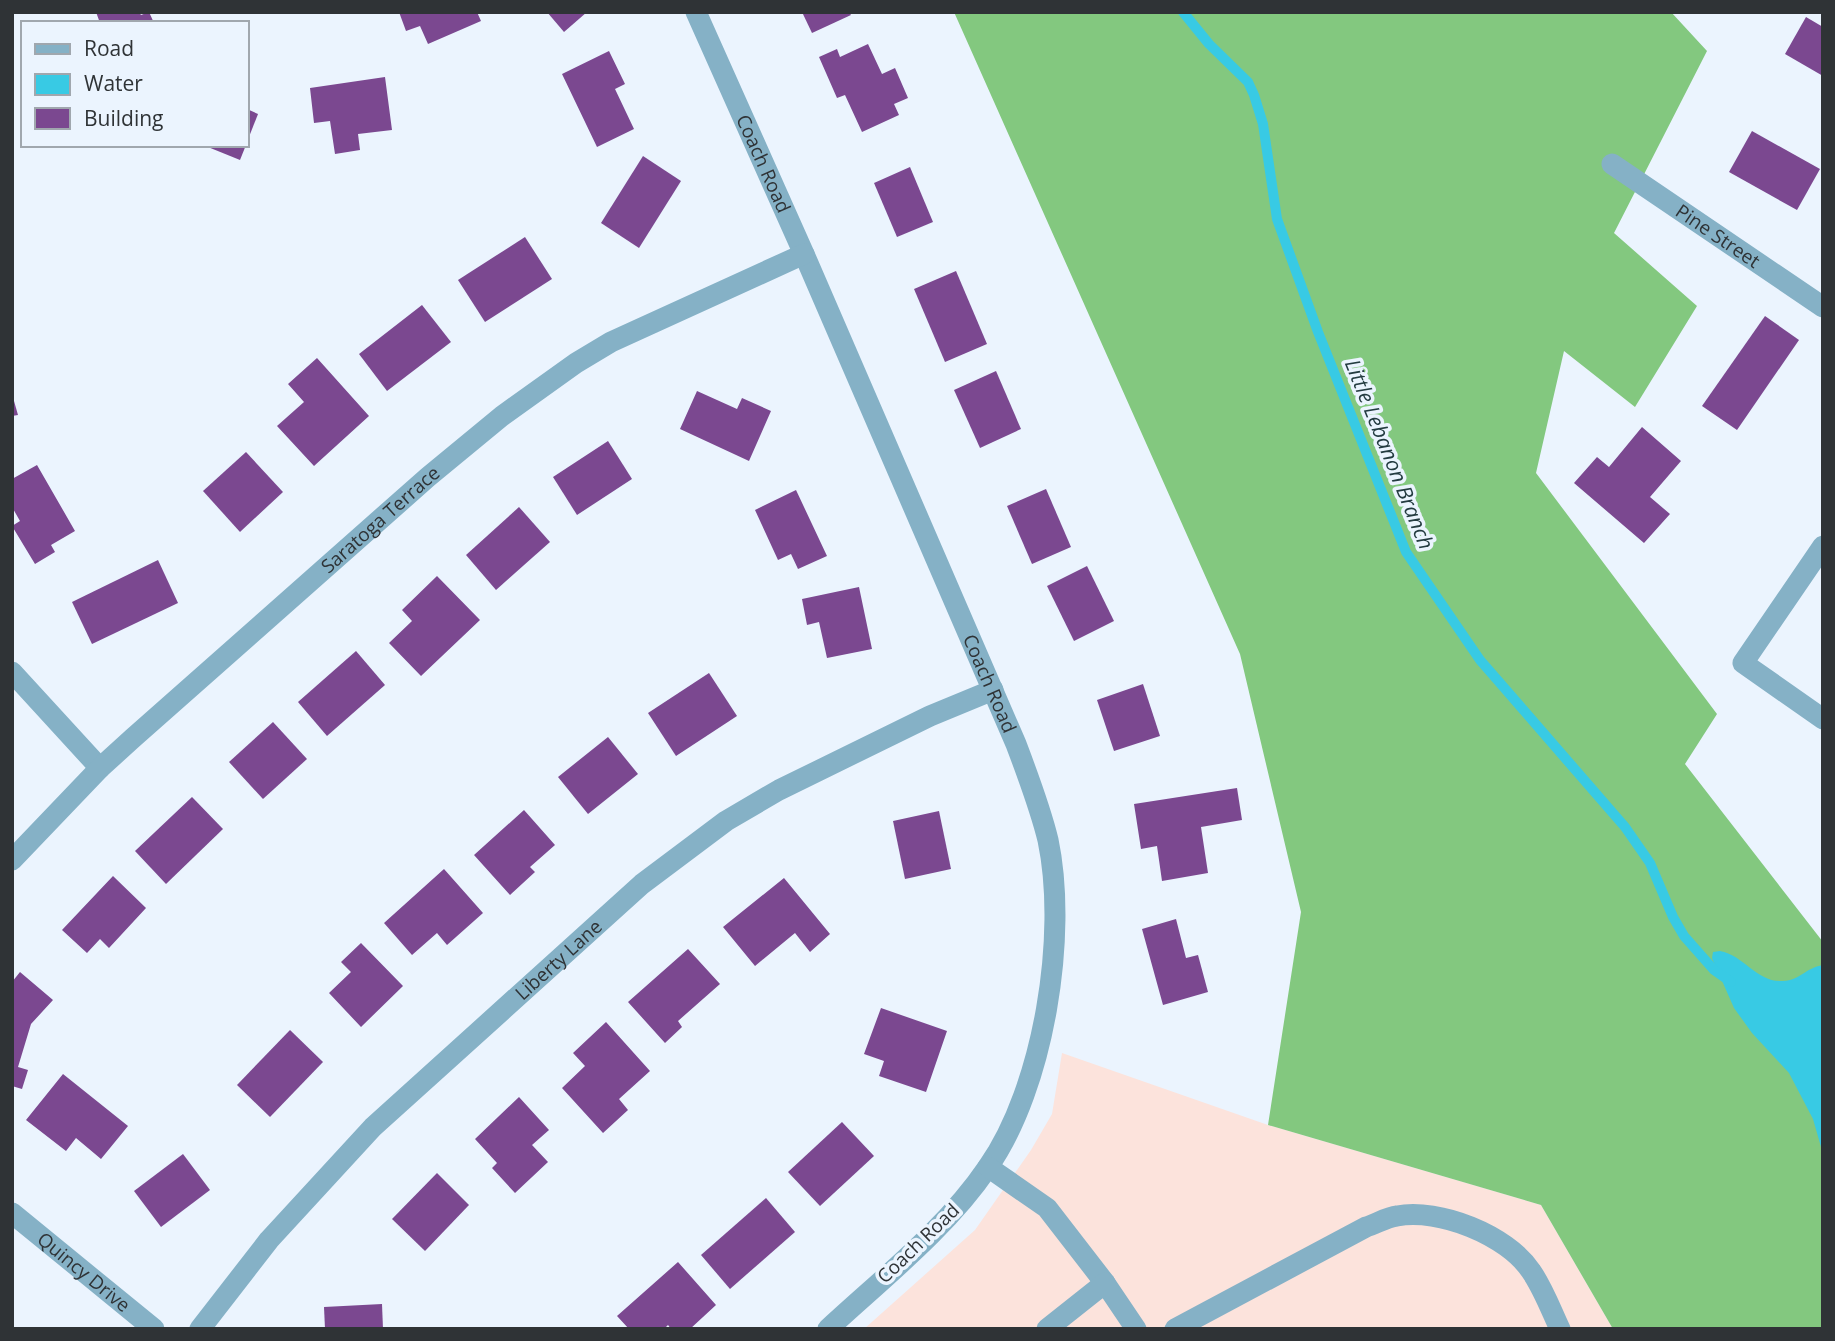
<svg xmlns="http://www.w3.org/2000/svg" width="1835" height="1341" font-family="'Open Sans',sans-serif">
	<style>
		.education { fill: #fce3dc }
		.forest { fill: #83c87f }
		.water { fill: #38cae4 }
		.lines { fill: none; stroke-linecap: round; stroke-linejoin: round }
		.stream { stroke: #38cae4; stroke-width: 10 }
		.building { fill: #7b4890 }
		.minor { stroke: #85b1c6; stroke-width: 21 }
		.labels { text-anchor: middle; dominant-baseline: central; stroke-width: 7; stroke-linejoin: round; paint-order: stroke }
		.street-label { font-size: 19px; fill: #2f3336; stroke: #ebf4fe }
		.water-label { font-size: 21px; font-style: italic; fill: #243c41; stroke: #ebf4fe }
	</style>
	<rect width="100%" height="100%" fill="#ebf4fe"/>
	<polygon class="education" points="1062,1053 1268,1125 1541,1205 1613,1329 864,1329 975,1230 1031,1150 1052,1114"/>
	<polygon class="forest" points="954,12 1671,12 1707,51 1614,233 1697,306 1635,407 1564,351 1536,473 1717,714 1685,764 1823,942 1823,1329 1613,1329 1541,1205 1268,1125 1301,912 1240,654"/>
	<path class="water" d="M1720 951C1744 955 1757 983 1783 981 1801 980 1805 968 1823 965V1154L1813 1119 1789 1073 1752 1033 1734 1008 1712 958 1713 952Z"/>
	<g class="lines">
		<polyline class="stream" points="1183,12 1209,44 1248,82 1254,95 1263,124 1277,219 1318,332 1406,552 1480,660 1625,827 1650,863 1673,917 1684,936 1714,970 1731,982"/>
	</g>
	<g class="building">
		<polygon points="96,12 139,12 141,15 149,12 154,23 100,23"/>
		<polygon points="399,12 477,12 481,21 428,44 420,26 406,31"/>
		<polygon points="547,12 587,12 564,32"/>
		<polygon points="802,12 849,12 851,15 812,33"/>
		<polygon points="1806,17 1823,27 1823,76 1785,54"/>
		<polygon points="868,44 882,74 895,68 908,98 894,104 899,115 862,132 845,95 837,98 819,57 837,49 840,57"/>
		<polygon points="609,51 625,84 615,89 634,129 597,147 562,74"/>
		<polygon points="385,77 392,130 358,134 360,150 335,154 330,121 314,123 310,88"/>
		<polygon points="247,109 258,114 247,142"/>
		<polygon points="1752,131 1820,169 1797,210 1729,172"/>
		<polygon points="203,145 246,145 240,160"/>
		<polygon points="643,156 681,181 639,248 601,223"/>
		<polygon points="910,167 933,222 897,237 874,183"/>
		<polygon points="525,237 552,279 485,322 458,280"/>
		<polygon points="956,271 987,344 945,362 914,289"/>
		<polygon points="422,305 451,342 387,391 359,354"/>
		<polygon points="1765,316 1799,340 1737,430 1702,406"/>
		<polygon points="317,358 369,416 314,466 277,426 304,402 288,384"/>
		<polygon points="996,371 1021,429 980,448 954,390"/>
		<polygon points="697,391 737,409 742,398 771,411 749,461 680,429"/>
		<polygon points="12,394 18,415 12,416"/>
		<polygon points="1642,427 1681,461 1650,497 1670,514 1644,543 1574,483 1597,457 1609,467"/>
		<polygon points="608,441 632,479 577,515 553,477"/>
		<polygon points="246,452 283,492 240,532 203,491"/>
		<polygon points="37,465 75,531 51,545 55,552 35,564 12,526 20,521 12,507 12,479"/>
		<polygon points="1046,489 1071,547 1032,564 1007,506"/>
		<polygon points="796,490 827,556 798,569 791,554 778,560 755,510"/>
		<polygon points="519,507 550,542 496,590 466,555"/>
		<polygon points="158,560 178,603 92,644 72,602"/>
		<polygon points="1087,566 1114,621 1074,641 1047,586"/>
		<polygon points="437,576 480,620 421,676 389,643 412,621 402,610"/>
		<polygon points="859,587 872,649 827,658 819,622 807,625 802,599"/>
		<polygon points="356,651 385,685 327,736 298,702"/>
		<polygon points="709,673 737,716 676,756 648,713"/>
		<polygon points="1143,684 1160,736 1114,751 1097,700"/>
		<polygon points="273,722 307,759 263,799 229,762"/>
		<polygon points="608,737 638,774 588,814 558,777"/>
		<polygon points="1237,788 1242,820 1201,827 1208,873 1162,881 1157,846 1141,849 1134,804"/>
		<polygon points="192,797 223,829 166,884 135,851"/>
		<polygon points="524,810 555,845 530,867 535,872 510,895 474,855"/>
		<polygon points="939,811 951,869 905,879 893,821"/>
		<polygon points="444,869 483,913 447,945 437,933 412,955 384,923"/>
		<polygon points="113,876 146,908 109,948 100,939 87,953 62,930"/>
		<polygon points="784,878 830,934 810,952 795,933 755,966 723,927"/>
		<polygon points="1176,919 1186,958 1198,955 1208,992 1163,1005 1142,929"/>
		<polygon points="361,943 403,986 361,1027 329,993 351,972 341,962"/>
		<polygon points="688,949 720,984 678,1021 682,1027 665,1043 628,1002"/>
		<polygon points="20,972 53,1000 31,1024 18,1067 28,1070 22,1089 12,1086 12,982"/>
		<polygon points="881,1008 947,1031 926,1092 879,1076 884,1061 864,1054"/>
		<polygon points="606,1022 650,1071 619,1099 628,1110 603,1133 562,1088 585,1066 573,1053"/>
		<polygon points="290,1030 323,1062 270,1117 237,1085"/>
		<polygon points="63,1074 128,1126 101,1159 76,1138 66,1151 26,1120"/>
		<polygon points="519,1097 549,1130 532,1145 548,1162 515,1193 492,1168 497,1163 475,1139"/>
		<polygon points="842,1122 874,1156 820,1206 788,1172"/>
		<polygon points="183,1154 210,1190 161,1227 134,1191"/>
		<polygon points="437,1173 469,1205 425,1251 392,1219"/>
		<polygon points="766,1198 795,1232 730,1289 701,1255"/>
		<polygon points="678,1262 716,1305 690,1329 671,1329 668,1325 664,1329 629,1329 617,1316"/>
		<polygon points="382,1304 383,1329 325,1329 324,1307"/>
	</g>
	<g class="lines">
		<g class="minor">
			<path id="s1" d="M696 12 804 254 1016 744C1028 776 1040 807 1048 840 1068 935 1044 1087 988 1167 946 1229 883 1278 828 1329"/>
			<path id="s2" d="M1612 164 1823 307"/>
			<polyline points="1823,546 1743,663 1823,719"/>
			<polyline points="12,672 100,768"/>
			<path id="s3" d="M12 860 100 768 133 738 428 477 502 416 576 363 611 342 804 254"/>
			<polyline points="988,1167 1047,1208 1105,1283"/>
			<path id="s4" d="M12 1213 154 1329"/>
			<path id="s5" d="M200 1329 269 1240 373 1127 642 884 726 821 779 790 930 716 993 690"/>
			<polyline points="1047,1329 1105,1283 1136,1329"/>
			<path d="M1175 1329 1366 1227C1376 1224 1387 1217 1397 1216 1439 1208 1507 1235 1531 1271 1543 1288 1551 1310 1560 1329"/>
		</g>
	</g>
	<g class="labels">
		<g class="street-label">
			<text stroke="none"><textPath href="#s1" startOffset="166">Coach Road</textPath></text>
			<text stroke="none"><textPath href="#s2" startOffset="128">Pine Street</textPath></text>
			<text stroke="none"><textPath href="#s3" startOffset="502">Saratoga Terrace</textPath></text>
			<text stroke="none"><textPath href="#s1" startOffset="733">Coach Road</textPath></text>
			<text stroke="none"><textPath href="#s5" startOffset="516">Liberty Lane</textPath></text>
			<text transform="translate(918 1243) rotate(-44)">Coach Road</text>
			<text stroke="none"><textPath href="#s4" startOffset="93">Quincy Drive</textPath></text>
		</g>
		<g class="water-label">
			<text transform="translate(1390 454) rotate(68)">Little Lebanon Branch</text>
		</g>
	</g>
	<rect width="1835" height="1341" fill="none" stroke="#2f3336" stroke-width="28"/>
	<rect x="21" y="21" width="228" height="126" fill="#ebf4fe" stroke="#a0a7ae" stroke-width="2"/>
	<rect x="35" y="44" width="35" height="10" fill="#85b1c6" stroke="#a0a7ae" stroke-width="2"/>
	<text x="84" y="56" font-size="21" fill="#2f3336">Road</text>
	<rect x="35" y="74" width="35" height="21" fill="#38cae4" stroke="#a0a7ae" stroke-width="2"/>
	<text x="84" y="91" font-size="21" fill="#2f3336">Water</text>
	<rect x="35" y="108" width="35" height="21" fill="#7b4890" stroke="#a0a7ae" stroke-width="2"/>
	<text x="84" y="126" font-size="21" fill="#2f3336">Building</text>
</svg>
